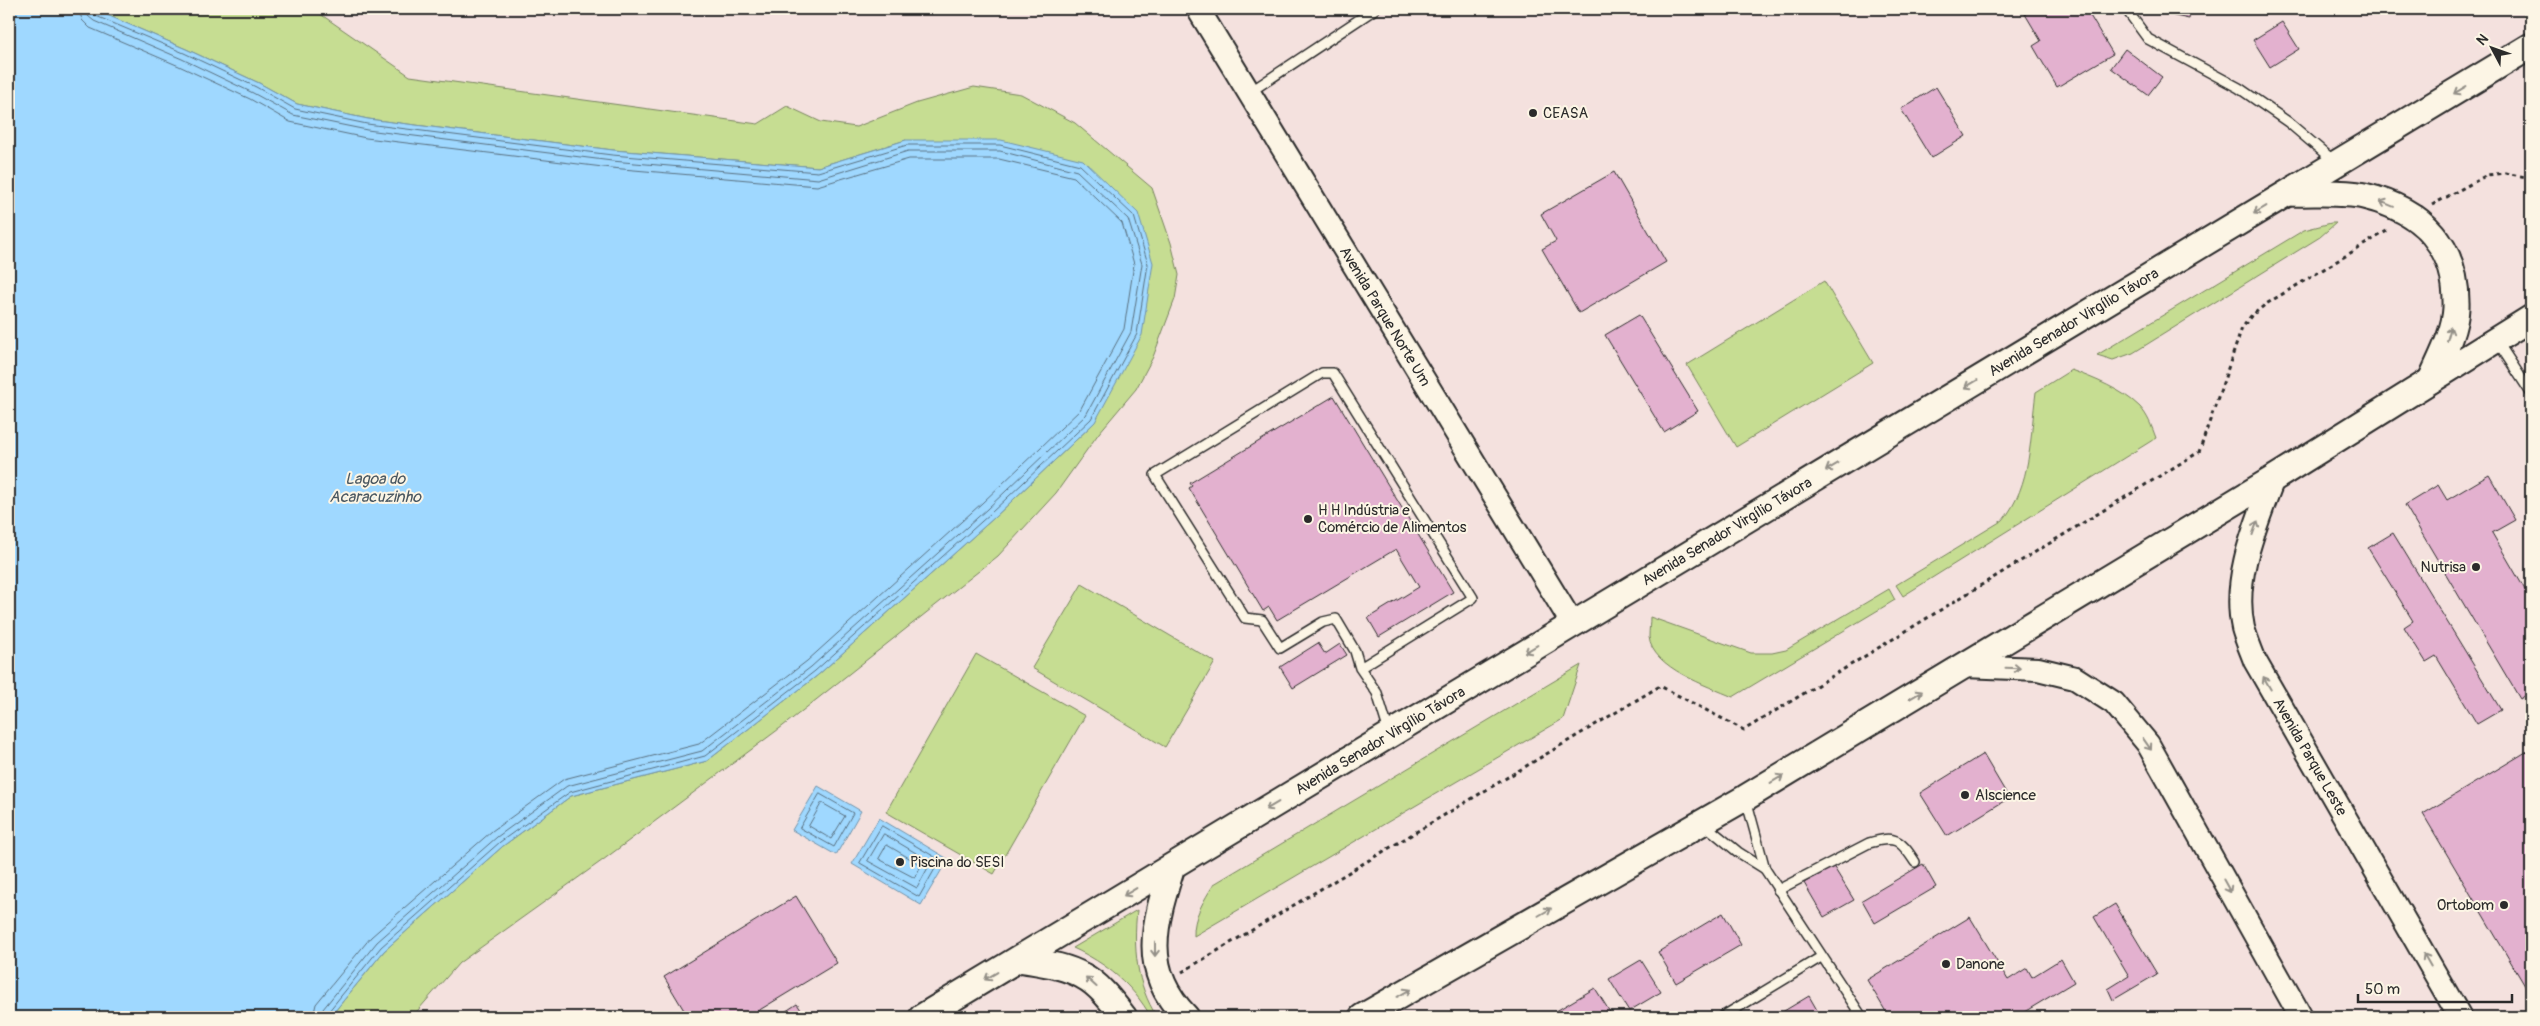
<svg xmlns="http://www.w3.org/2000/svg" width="2540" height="1026" font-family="Pangolin,sans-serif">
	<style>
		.built { fill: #f4e1de }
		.green { fill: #c6dd92; stroke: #78845e }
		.water { fill: #9fd8ff; stroke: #7193aa }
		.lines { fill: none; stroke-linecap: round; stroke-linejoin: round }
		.shore { stroke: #597080; stroke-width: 1 }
		.building { fill: #e3b1cf; stroke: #2b2b2b }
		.service-casing { stroke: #2b2b2b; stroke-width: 12 }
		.tertiary-casing { stroke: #2b2b2b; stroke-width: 26 }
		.secondary-casing { stroke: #2b2b2b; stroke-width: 29 }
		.path { stroke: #2b2b2b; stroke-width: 3; stroke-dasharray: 4 4; stroke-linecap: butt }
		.service { stroke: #fcf5e5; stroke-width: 9 }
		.tertiary { stroke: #fcf5e5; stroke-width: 22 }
		.secondary { stroke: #fcf5e5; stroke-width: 25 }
		.oneway { stroke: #949088 }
		.poi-dot { fill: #2b2b2b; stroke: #fcf5e5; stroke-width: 2 }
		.labels { text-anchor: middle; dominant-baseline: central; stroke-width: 4; stroke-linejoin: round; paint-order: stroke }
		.poi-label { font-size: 15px; fill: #2b2b2b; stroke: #fcf5e5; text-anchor: start }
		.street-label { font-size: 15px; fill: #2b2b2b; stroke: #fcf5e5 }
		.water-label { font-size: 16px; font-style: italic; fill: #485660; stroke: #fcf5e5 }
	</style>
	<rect width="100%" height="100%" fill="#fcf5e5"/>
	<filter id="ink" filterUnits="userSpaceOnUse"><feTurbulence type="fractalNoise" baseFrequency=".02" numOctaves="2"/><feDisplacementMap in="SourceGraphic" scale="10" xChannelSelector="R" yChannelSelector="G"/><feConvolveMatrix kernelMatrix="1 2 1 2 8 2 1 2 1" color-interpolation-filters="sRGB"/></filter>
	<g filter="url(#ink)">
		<rect class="built" x="9" y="9" width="2522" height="1008"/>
		<g class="green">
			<polygon points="93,9 313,9 410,76 758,124 787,106 821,122 856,127 917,103 974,87 1021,94 1075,123 1152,188 1171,243 1179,275 1175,299 1153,357 1136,389 1099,433 1056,493 998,556 783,726 603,860 459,963 412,1017 330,1017 384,951 503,846 571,796 707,761 818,675 995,517 1095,422 906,140 818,167 613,150 368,119 297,104 259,83 186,49"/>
			<polygon points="2331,223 2336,223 2320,237 2133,353 2113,360 2097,355 2304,230"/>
			<polygon points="1824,281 1873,363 1736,447 1687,365"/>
			<path d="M2071 370C2093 378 2123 390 2140 407 2148 416 2152 427 2156 438L1903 596 1896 585 2003 520C2032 485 2030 436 2036 392Z"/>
			<polygon points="1082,584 1215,662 1165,747 1032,668"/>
			<path d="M1889 589 1895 600 1733 697C1708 686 1652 668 1649 637 1649 630 1650 623 1650 617L1751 653H1772L1786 650Z"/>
			<polygon points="976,654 1085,716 994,874 886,812"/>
			<path d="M1581 665 1563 719 1194 936C1193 917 1204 900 1214 884Z"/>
			<path d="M1137 910C1133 948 1136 984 1157 1017H1151C1133 985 1106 963 1073 948Z"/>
		</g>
		<g class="water">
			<polygon points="9,9 93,9 186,49 259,83 297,104 368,119 613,150 818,167 906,140 1001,140 1083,160 1138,213 1153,263 1142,335 1095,422 995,517 818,675 707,761 571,796 503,846 384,951 330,1017 9,1017"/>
			<polygon points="818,786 861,811 836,855 792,830"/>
			<polygon points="879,818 948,859 921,905 852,864"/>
		</g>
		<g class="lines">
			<g class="shore">
				<polyline points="79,9 82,20 90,28 179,66 250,99 290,122 366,138 611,168 817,186 909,159 999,159 1074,177 1122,223 1134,264 1124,329 1080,410 982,503 807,661 699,744 564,779 492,831 371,937 316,1004 313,1017"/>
				<polyline points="87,9 88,16 94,21 182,59 253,93 293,115 367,130 612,161 818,179 908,151 1000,151 1077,171 1128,219 1142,264 1131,332 1086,415 987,509 811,667 702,751 567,786 497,837 377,942 323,1009 320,1017"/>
				<polyline points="93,9 96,16 184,53 256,87 295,109 367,124 612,155 818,172 907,145 1000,145 1080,165 1134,216 1148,264 1137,334 1091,419 991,513 815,671 705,756 570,792 500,842 381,947 328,1012 326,1017"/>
				<polygon points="820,794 853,813 834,847 800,828"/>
				<polygon points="822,803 845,816 831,839 809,826"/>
				<polygon points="882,826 940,860 919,897 860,863"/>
				<polygon points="884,834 931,862 917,888 868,861"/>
				<polygon points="887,845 921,865 915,878 879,859"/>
			</g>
		</g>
		<g class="building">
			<polygon points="2022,9 2086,9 2113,54 2057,87 2033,46 2041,41"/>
			<polygon points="2156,9 2191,9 2189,19 2156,12"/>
			<polygon points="2282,22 2299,49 2270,67 2253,40"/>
			<polygon points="2125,49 2162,77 2148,95 2111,68"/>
			<polygon points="1936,87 1966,136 1931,158 1901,109"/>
			<polygon points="1614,172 1666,262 1579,313 1542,249 1556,241 1541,214"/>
			<polygon points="1639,315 1698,411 1664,432 1605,335"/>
			<polygon points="1334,396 1453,592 1379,637 1368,618 1419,587 1396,549 1277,620 1269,607 1263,611 1189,488 1192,486 1190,483"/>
			<polygon points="2489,475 2515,520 2492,533 2531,600 2531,692 2520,699 2405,505 2438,485 2447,500"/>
			<polygon points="2393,533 2501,710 2477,724 2436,656 2426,662 2404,627 2413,621 2368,548"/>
			<polygon points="1318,643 1325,654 1340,644 1347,655 1293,688 1280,667"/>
			<polygon points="2531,749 2531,996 2423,814"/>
			<polygon points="1983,754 2009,798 1947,836 1920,793"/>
			<polygon points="1923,864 1936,887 1875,923 1862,900"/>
			<polygon points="1833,866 1854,900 1824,917 1804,883"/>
			<polygon points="796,896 837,963 748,1017 688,1017 664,977"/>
			<polygon points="2115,904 2157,974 2113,1000 2108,989 2129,976 2094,917"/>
			<polygon points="1723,913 1741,945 1676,983 1658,952"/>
			<polygon points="1970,917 2008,980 2027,968 2032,977 2061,959 2074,982 2016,1017 1987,1017 1985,1014 1980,1017 1889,1017 1867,980"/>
			<polygon points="1641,960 1661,992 1629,1011 1609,979"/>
			<polygon points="1595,988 1613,1017 1546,1017"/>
			<polygon points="1809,996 1821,1017 1774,1017"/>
			<polygon points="797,1004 806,1017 777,1017"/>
		</g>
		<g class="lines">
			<g class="service-casing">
				<g id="service">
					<polyline points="2126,9 2148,39 2239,88 2288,122 2335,162"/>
					<polyline points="1250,92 1375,9"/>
					<polyline points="2497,341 2531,393"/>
					<polyline points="1360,668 1473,598 1333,373 1322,373 1155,475 1245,618 1262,620 1280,648 1323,622 1336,619 1355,651 1360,668 1377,693 1389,732"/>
					<polyline points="1746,799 1765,869 1862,1017"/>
					<polyline points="1705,825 1738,852 1765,869"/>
					<path d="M1778 890 1869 843C1895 835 1900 839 1915 862"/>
					<polyline points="1722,1017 1821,957"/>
				</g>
			</g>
			<g class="tertiary-casing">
				<g id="tertiary">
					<path id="s1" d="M1198 9 1572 623"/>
					<path id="s2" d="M2273 479C2256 525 2232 578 2243 628 2246 639 2251 650 2255 661L2460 1017"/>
					<polyline points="1964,666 2038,669 2075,678 2114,703 2148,744 2301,1017"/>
				</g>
			</g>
			<g class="secondary-casing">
				<g id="secondary">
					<path d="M2289 193C2313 194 2341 191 2364 196 2423 210 2458 247 2456 308 2455 332 2441 357 2431 380"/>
					<path d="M1172 867C1154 924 1140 970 1186 1017"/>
					<path d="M1019 959C1040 963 1064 965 1083 976 1099 984 1113 1003 1124 1017"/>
					<path id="s3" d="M922 1017 2531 46"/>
					<polyline points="1362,1017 1745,798 2273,479 2531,318"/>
				</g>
			</g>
			<g class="path">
				<polyline points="2432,205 2487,175 2505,173 2531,178"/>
				<polyline points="1182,972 1660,686 1744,730 2199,452 2242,328 2251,316 2266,304 2390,229"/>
			</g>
			<use href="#service" class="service"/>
			<use href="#tertiary" class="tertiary"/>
			<use href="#secondary" class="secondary"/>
		</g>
		<defs><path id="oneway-shaft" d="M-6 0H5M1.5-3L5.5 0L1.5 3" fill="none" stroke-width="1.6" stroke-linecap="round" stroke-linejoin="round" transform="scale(1.25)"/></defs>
		<g class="oneway">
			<use href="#oneway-shaft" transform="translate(2460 90) rotate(149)"/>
			<use href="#oneway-shaft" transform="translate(2387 204) rotate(-158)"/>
			<use href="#oneway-shaft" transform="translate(2260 210) rotate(149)"/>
			<use href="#oneway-shaft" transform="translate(2449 334) rotate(-74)"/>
			<use href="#oneway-shaft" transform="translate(1971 384) rotate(149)"/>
			<use href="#oneway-shaft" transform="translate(1832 467) rotate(149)"/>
			<use href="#oneway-shaft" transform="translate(2255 528) rotate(-70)"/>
			<use href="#oneway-shaft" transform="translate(1531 649) rotate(149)"/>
			<use href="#oneway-shaft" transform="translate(2013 668) rotate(2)"/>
			<use href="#oneway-shaft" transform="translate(2267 683) rotate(-120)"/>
			<use href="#oneway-shaft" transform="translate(1916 695) rotate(-31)"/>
			<use href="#oneway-shaft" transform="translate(2147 744) rotate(55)"/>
			<use href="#oneway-shaft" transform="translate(1777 779) rotate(-31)"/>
			<use href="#oneway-shaft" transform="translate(1272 806) rotate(149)"/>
			<use href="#oneway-shaft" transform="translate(2227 886) rotate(61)"/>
			<use href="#oneway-shaft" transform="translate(1130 892) rotate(149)"/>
			<use href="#oneway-shaft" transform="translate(1545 912) rotate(-30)"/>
			<use href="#oneway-shaft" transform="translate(1155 949) rotate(90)"/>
			<use href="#oneway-shaft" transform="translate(2427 960) rotate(-120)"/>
			<use href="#oneway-shaft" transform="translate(991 976) rotate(149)"/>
			<use href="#oneway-shaft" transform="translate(1091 982) rotate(-138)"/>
			<use href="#oneway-shaft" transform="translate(1404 993) rotate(-30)"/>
		</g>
	</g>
	<g class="poi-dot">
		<circle cx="1533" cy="113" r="5"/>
		<circle cx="1308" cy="519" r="5"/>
		<circle cx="2476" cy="567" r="5"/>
		<circle cx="1965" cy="795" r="5"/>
		<circle cx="900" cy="862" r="5"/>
		<circle cx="2504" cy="905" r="5"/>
		<circle cx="1946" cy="964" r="5"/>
	</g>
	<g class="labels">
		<g class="poi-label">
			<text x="1543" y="113">CEASA</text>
			<text x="1318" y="510">H H Indústria e<tspan x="1318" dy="17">Comércio de Alimentos</tspan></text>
			<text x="2466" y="567" text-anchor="end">Nutrisa</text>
			<text x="1975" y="795">Alscience</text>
			<text x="910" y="862">Piscina do SESI</text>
			<text x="2494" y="905" text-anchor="end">Ortobom</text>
			<text x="1956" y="964">Danone</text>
		</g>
		<g class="street-label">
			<text stroke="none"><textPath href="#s1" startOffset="360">Avenida Parque Norte Um</textPath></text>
			<text stroke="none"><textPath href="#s3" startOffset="1345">Avenida Senador Virgílio Távora</textPath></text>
			<text stroke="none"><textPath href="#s3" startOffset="940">Avenida Senador Virgílio Távora</textPath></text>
			<text stroke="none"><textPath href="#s3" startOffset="535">Avenida Senador Virgílio Távora</textPath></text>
			<text stroke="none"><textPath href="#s2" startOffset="300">Avenida Parque Leste</textPath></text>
		</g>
		<g class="water-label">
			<text x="375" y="479">Lagoa do<tspan x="375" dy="18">Acaracuzinho</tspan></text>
		</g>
	</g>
	<rect width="2540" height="1026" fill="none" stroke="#fcf5e5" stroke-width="30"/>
	<rect x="15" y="15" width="2510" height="996" fill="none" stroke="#2b2b2b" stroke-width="2" filter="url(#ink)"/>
	<g transform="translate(2492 48) rotate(311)" stroke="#fcf5e5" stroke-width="4" paint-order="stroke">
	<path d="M0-4L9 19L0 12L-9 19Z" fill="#2b2b2b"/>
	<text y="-8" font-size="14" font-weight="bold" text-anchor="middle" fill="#2b2b2b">N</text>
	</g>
	<path d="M2358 994v8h154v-8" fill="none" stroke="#2b2b2b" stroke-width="2.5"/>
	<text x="2365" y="994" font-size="15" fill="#2b2b2b" stroke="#fcf5e5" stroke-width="4" paint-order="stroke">50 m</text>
</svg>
